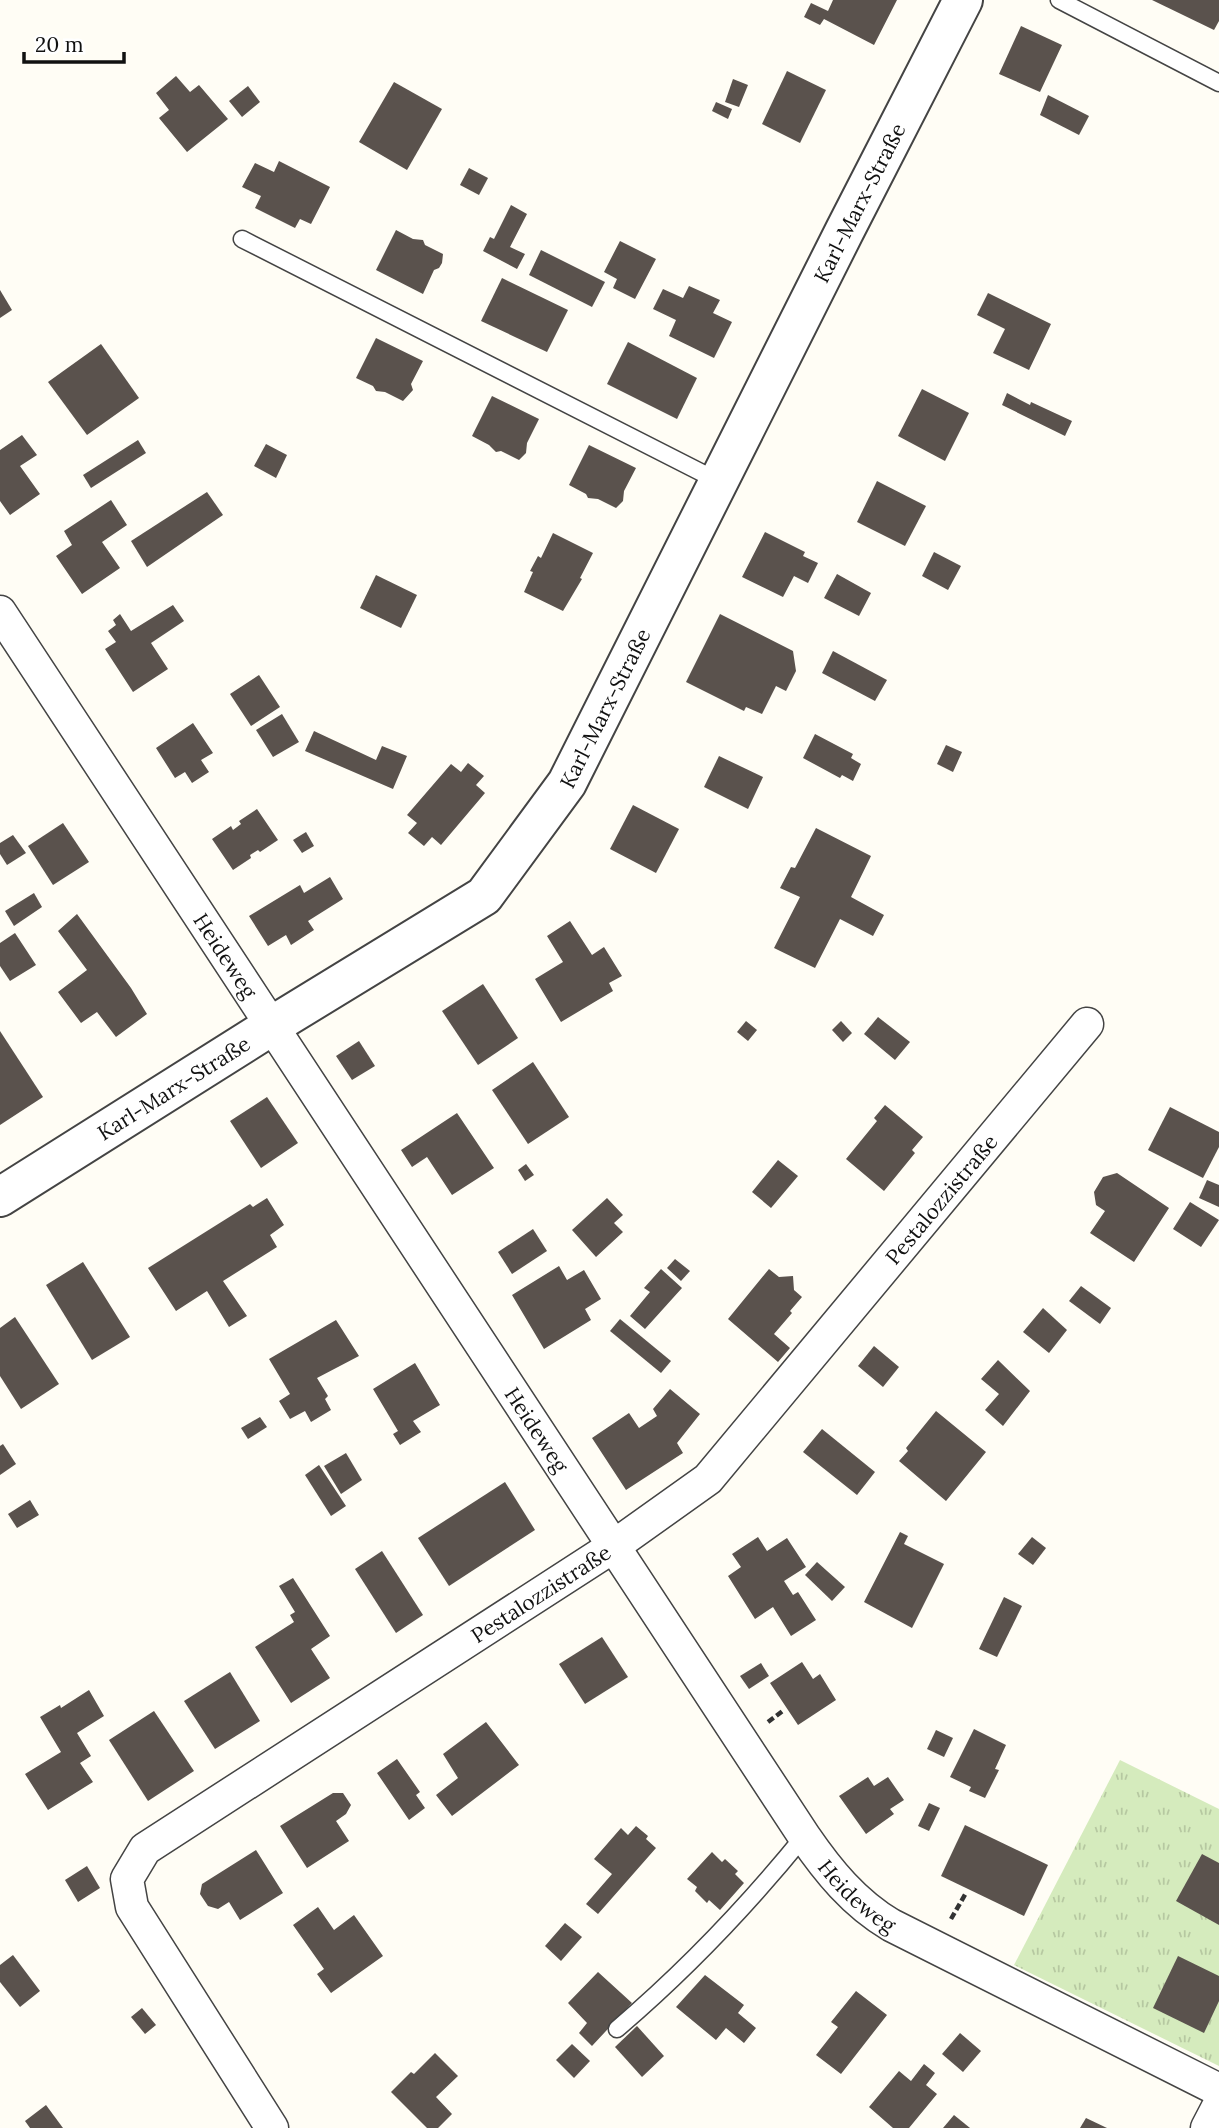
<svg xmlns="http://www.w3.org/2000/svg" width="1219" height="2128" font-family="Lora,serif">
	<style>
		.grass { fill: url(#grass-tufts) }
		.building { fill: #5a524d }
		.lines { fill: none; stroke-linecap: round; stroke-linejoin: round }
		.service-casing { stroke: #444; stroke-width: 19 }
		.minor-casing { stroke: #444; stroke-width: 35 }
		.tertiary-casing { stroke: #444; stroke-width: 42 }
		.path { stroke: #333; stroke-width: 4.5; stroke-dasharray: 7 3.5; stroke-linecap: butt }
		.service { stroke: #fff; stroke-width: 16 }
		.minor { stroke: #fff; stroke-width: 32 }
		.tertiary { stroke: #fff; stroke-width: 38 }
		.labels { text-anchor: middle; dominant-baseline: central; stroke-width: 7; stroke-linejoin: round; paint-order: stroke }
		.street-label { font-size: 21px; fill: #111; stroke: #fff }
	</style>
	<defs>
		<pattern id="grass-tufts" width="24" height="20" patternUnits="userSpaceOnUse" patternTransform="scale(1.75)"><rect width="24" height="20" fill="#d5ebbd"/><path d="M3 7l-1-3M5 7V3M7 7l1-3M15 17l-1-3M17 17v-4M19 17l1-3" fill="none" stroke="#b6c8a1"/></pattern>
	</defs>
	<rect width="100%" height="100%" fill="#fffdf5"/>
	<polygon class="grass" points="1120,1760 1219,1809 1219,2066 1014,1965"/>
	<g class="building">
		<polygon points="833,0 897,0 874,45 824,19 820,25 804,17 811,3 828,11"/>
		<polygon points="1152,0 1219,0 1219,21 1214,30"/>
		<polygon points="1021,26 1062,45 1040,92 999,74"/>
		<polygon points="787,71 826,90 800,143 762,124"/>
		<polygon points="176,76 190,92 199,85 228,119 187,152 159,118 169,110 156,93"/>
		<polygon points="733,79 748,85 739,107 725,102"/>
		<polygon points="394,82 442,109 407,170 359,142"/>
		<polygon points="248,86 260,102 242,117 229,101"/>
		<polygon points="1048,95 1089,116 1079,135 1040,115"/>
		<polygon points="716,102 732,109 728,119 712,111"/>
		<polygon points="279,161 330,187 311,224 300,219 295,228 255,208 261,196 242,187 255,163 274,172"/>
		<polygon points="469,168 488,178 479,195 460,185"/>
		<polygon points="511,205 527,214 510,247 525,254 517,269 483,251 490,237 494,239"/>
		<polygon points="396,230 413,239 423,240 425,245 443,254 442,263 439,268 434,270 423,294 376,270"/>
		<polygon points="620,241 656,259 635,299 613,288 617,279 604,272"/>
		<polygon points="541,250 605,282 592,307 529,275"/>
		<polygon points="502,278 568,310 547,352 481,321"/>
		<polygon points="689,286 720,300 713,313 732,322 714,358 669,336 676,320 653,309 663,289 683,298"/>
		<polygon points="0,290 12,310 0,318"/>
		<polygon points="988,293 1051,324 1029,370 993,353 1005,329 977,315"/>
		<polygon points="376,338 423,361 411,384 413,390 403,401 385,392 376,391 373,386 356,378"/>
		<polygon points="628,342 697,378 677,419 607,384"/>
		<polygon points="101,344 139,398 87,435 48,382"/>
		<polygon points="922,389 969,413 945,461 898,436"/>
		<polygon points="1007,393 1030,405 1031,402 1072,421 1065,436 1002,405"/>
		<polygon points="492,396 539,419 527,443 526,453 519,460 501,451 496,452 489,445 472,436"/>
		<polygon points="22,435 37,455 20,466 40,494 10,515 0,501 0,450"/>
		<polygon points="138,440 146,453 91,488 83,475"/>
		<polygon points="266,444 287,455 276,478 254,466"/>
		<polygon points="589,445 636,468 624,491 623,501 616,508 598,499 588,498 586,494 569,485"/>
		<polygon points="877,481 926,506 905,546 857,522"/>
		<polygon points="207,492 223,515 147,567 131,541"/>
		<polygon points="111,500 127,525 102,542 120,568 82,594 56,556 72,545 64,531"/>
		<polygon points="765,532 805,552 803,556 818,563 808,583 794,576 783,597 742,577"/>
		<polygon points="553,533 593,553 580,578 582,579 563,611 524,592 533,572 530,571 538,556 541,558"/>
		<polygon points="934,552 961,566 948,590 922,576"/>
		<polygon points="837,574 871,593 859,616 824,598"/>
		<polygon points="376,575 417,595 401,628 360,608"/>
		<polygon points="173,605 184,621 151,643 168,669 133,692 105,649 116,642 108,631 116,625 113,620 120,614 131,631"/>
		<polygon points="720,614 793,651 796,671 786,691 776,686 762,714 746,707 744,711 686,682"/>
		<polygon points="833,651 887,680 875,701 822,673"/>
		<polygon points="259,675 280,707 251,726 230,694"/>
		<polygon points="282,714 299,742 273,757 256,730"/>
		<polygon points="193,723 213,753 201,760 209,772 192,783 185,772 175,778 156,748"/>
		<polygon points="314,731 376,760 382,746 407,756 393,789 305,751"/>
		<polygon points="815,734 853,754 851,758 861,764 853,781 842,775 840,778 803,758"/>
		<polygon points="946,745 962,752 953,772 937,764"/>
		<polygon points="719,756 763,777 748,809 704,787"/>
		<polygon points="468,763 484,776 476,785 485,793 441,845 432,837 424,846 408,833 417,823 407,815 451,764 461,772"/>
		<polygon points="633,805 679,829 656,873 610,849"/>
		<polygon points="257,809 278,840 260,852 258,850 250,855 251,858 233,870 212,839 231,826 233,830 241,824 239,821"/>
		<polygon points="63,823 89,862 53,885 28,846"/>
		<polygon points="816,828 871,856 851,897 884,915 873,936 840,919 815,968 774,948 800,897 780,888 791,867 795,868"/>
		<polygon points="306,832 314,846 302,853 293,840"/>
		<polygon points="13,835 26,853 7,865 0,854 0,843"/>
		<polygon points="330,877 343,899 308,921 314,930 291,945 286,935 268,946 249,916 300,885 304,893"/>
		<polygon points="34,893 42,907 14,926 5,911"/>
		<polygon points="77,914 131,988 147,1014 116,1037 97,1012 81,1023 58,992 87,970 58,931"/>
		<polygon points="570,921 592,955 604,947 622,976 609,983 613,991 561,1022 535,979 563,962 547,936"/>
		<polygon points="15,933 36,965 10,981 0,966 0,943"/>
		<polygon points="483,984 518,1038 478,1065 442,1011"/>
		<polygon points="878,1017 910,1042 895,1060 864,1034"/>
		<polygon points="746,1021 757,1030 748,1041 737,1032"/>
		<polygon points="841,1021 852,1033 843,1042 832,1030"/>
		<polygon points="0,1031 43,1097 0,1125"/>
		<polygon points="359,1041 375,1066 352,1080 336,1056"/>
		<polygon points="533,1062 569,1117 528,1144 492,1090"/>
		<polygon points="267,1097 298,1143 261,1168 230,1121"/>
		<polygon points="885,1105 923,1137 912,1150 915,1153 884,1191 846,1159 877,1121 874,1118"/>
		<polygon points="1170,1107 1219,1132 1219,1147 1203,1178 1148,1150"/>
		<polygon points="457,1113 494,1168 452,1195 427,1157 412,1167 401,1150"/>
		<polygon points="778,1160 798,1176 771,1208 752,1192"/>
		<polygon points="526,1164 534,1175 525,1181 518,1170"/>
		<polygon points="1117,1173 1169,1208 1134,1262 1090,1233 1105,1211 1096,1205 1094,1192 1103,1177"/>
		<polygon points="1207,1180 1219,1185 1219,1207 1199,1198"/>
		<polygon points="267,1198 284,1225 270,1235 277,1247 223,1281 247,1316 229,1327 207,1291 176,1311 148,1268 250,1204 253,1207"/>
		<polygon points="607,1198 623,1215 614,1223 623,1232 596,1257 572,1230"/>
		<polygon points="1190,1202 1219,1220 1201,1247 1173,1229"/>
		<polygon points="533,1229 547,1251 512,1274 498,1252"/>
		<polygon points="675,1259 690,1271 681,1281 667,1268"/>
		<polygon points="83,1262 130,1337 92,1360 46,1285"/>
		<polygon points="559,1266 567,1280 584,1270 601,1299 585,1309 591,1320 544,1349 512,1295"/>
		<polygon points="661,1269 682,1288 645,1329 630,1316 650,1292 644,1288"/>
		<polygon points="769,1269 779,1277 793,1276 794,1290 802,1297 790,1311 792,1313 774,1334 790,1348 778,1362 728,1319"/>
		<polygon points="1081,1286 1111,1308 1100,1324 1069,1301"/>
		<polygon points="1043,1308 1067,1330 1049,1353 1023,1332"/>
		<polygon points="15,1317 59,1384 21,1409 0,1376 0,1328"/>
		<polygon points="620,1319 671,1361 661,1373 610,1331"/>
		<polygon points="336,1320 359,1356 317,1378 328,1396 325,1399 331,1410 311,1422 305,1411 290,1419 279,1401 290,1394 269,1359"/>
		<polygon points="874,1346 899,1367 883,1387 858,1366"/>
		<polygon points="998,1360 1030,1391 1003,1426 985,1410 999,1394 981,1379"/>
		<polygon points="415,1363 440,1405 413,1421 421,1432 400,1445 393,1434 398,1431 373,1389"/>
		<polygon points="670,1389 700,1414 677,1443 683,1453 626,1490 592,1438 629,1413 639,1428 657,1416 653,1409"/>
		<polygon points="936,1411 986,1452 946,1501 899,1461 908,1451 906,1448"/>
		<polygon points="260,1417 267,1427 248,1439 241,1428"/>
		<polygon points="822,1429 875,1472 857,1495 803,1452"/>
		<polygon points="3,1444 16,1464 0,1475 0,1446"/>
		<polygon points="346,1453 362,1480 341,1494 324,1466"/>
		<polygon points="319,1465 346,1506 331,1516 305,1475"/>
		<polygon points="505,1482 535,1530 449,1586 418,1538"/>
		<polygon points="30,1500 39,1515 17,1528 8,1514"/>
		<polygon points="900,1532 908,1536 904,1544 944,1564 912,1628 864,1602"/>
		<polygon points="758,1537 767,1551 787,1538 806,1567 784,1581 793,1595 798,1592 816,1620 791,1636 773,1607 755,1619 728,1576 741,1567 732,1554"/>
		<polygon points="1032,1537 1046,1548 1033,1565 1018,1554"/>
		<polygon points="382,1551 423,1615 396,1633 355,1569"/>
		<polygon points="817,1562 845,1587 832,1601 805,1575"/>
		<polygon points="293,1578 330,1636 311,1649 330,1678 291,1703 255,1647 294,1622 290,1615 295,1612 279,1586"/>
		<polygon points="1004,1597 1022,1606 997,1657 979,1649"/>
		<polygon points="602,1637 628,1677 585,1704 559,1664"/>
		<polygon points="802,1662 813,1679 820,1674 836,1700 798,1725 770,1683"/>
		<polygon points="761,1663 769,1676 749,1689 740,1676"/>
		<polygon points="230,1672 260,1721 215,1749 184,1701"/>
		<polygon points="89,1690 104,1716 77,1733 91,1756 80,1763 93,1782 48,1810 25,1774 61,1752 40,1717 60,1705 61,1708"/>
		<polygon points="154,1711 194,1771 148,1801 109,1740"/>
		<polygon points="486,1722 519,1765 452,1816 436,1795 458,1778 443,1754"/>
		<polygon points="974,1729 1006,1745 995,1769 999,1770 985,1798 969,1791 971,1787 950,1777"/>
		<polygon points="936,1730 953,1738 944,1757 927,1749"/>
		<polygon points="397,1759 420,1792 416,1795 425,1808 409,1820 377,1773"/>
		<polygon points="868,1777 874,1786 888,1777 904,1800 890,1809 894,1814 866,1834 839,1796"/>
		<polygon points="333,1793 343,1793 351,1805 346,1814 336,1821 349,1841 307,1868 280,1826"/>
		<polygon points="929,1803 940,1808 929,1831 918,1826"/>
		<polygon points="965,1825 1048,1865 1024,1916 941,1876"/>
		<polygon points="636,1826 648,1836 646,1839 656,1848 598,1914 586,1904 612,1874 594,1859 621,1828 628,1835"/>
		<polygon points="256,1850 283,1893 240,1920 229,1902 218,1909 208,1906 200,1894 202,1884"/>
		<polygon points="712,1852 722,1862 725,1859 738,1871 735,1874 744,1883 720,1910 709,1900 707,1903 695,1891 697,1887 687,1879"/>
		<polygon points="1202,1854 1219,1863 1219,1925 1176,1901"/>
		<polygon points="87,1866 100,1888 78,1902 65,1880"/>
		<polygon points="318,1907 334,1930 354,1915 383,1956 331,1993 317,1974 324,1969 293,1925"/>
		<polygon points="565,1923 582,1937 561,1961 545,1946"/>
		<polygon points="13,1955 40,1991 20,2007 0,1982 0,1965"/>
		<polygon points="1178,1956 1219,1976 1219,2001 1204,2033 1153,2008"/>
		<polygon points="598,1972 632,2003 592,2046 579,2033 587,2023 568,2003"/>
		<polygon points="705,1975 744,2005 738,2013 756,2028 744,2043 726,2028 716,2040 676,2007"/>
		<polygon points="856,1991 887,2015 841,2074 816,2055 838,2027 831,2022"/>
		<polygon points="142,2008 156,2025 145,2034 131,2017"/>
		<polygon points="637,2026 664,2056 642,2077 615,2047"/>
		<polygon points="960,2033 981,2051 963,2072 942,2054"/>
		<polygon points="572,2044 590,2061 574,2078 556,2060"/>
		<polygon points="435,2053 458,2076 436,2097 452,2114 438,2128 427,2128 391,2092 411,2072 414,2074"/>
		<polygon points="924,2064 935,2073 926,2085 937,2094 909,2128 893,2128 869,2107 899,2071 911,2081"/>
		<polygon points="46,2105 63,2128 30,2128 25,2121"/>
		<polygon points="954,2115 970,2128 943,2128"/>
		<polygon points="1086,2118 1107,2128 1080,2128"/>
	</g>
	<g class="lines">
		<g class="service-casing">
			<g id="service">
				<polyline points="1059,0 1219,83"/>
				<polyline points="242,239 720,482"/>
				<path d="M617 2029C685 1971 748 1905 804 1836"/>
			</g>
		</g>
		<g class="minor-casing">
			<g id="minor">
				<path id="s1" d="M0 612 804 1836C828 1871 854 1903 891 1925L1219 2090"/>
				<path id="s2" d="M272 2128 132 1907 127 1879 145 1849 614 1546 708 1479 1087 1024"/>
				<polyline points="1207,2128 1219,2105"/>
			</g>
		</g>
		<g class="tertiary-casing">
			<g id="tertiary">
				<path id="s3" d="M0 1197 273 1025 484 896 567 783 845 230 963 0"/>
			</g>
		</g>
		<g class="path">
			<polyline points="768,1722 784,1710"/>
			<polyline points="951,1919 966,1893"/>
		</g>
		<use href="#service" class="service"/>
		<use href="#minor" class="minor"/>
		<use href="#tertiary" class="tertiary"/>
	</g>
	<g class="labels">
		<g class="street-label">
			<text stroke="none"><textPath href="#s3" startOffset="1360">Karl-Marx-Straße</textPath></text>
			<text stroke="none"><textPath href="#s3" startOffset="794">Karl-Marx-Straße</textPath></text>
			<text stroke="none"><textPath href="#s1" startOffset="411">Heideweg</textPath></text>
			<text stroke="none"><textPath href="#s3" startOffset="205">Karl-Marx-Straße</textPath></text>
			<text stroke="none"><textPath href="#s2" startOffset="1363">Pestalozzistraße</textPath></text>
			<text stroke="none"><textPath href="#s1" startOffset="978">Heideweg</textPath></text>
			<text stroke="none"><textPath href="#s2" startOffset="796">Pestalozzistraße</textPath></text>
			<text stroke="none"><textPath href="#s1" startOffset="1545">Heideweg</textPath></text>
		</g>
	</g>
	<path d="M24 52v10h100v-10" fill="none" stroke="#111111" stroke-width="3.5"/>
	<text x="35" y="52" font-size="21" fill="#111111" stroke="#ffffff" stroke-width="5" paint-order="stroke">20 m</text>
</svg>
